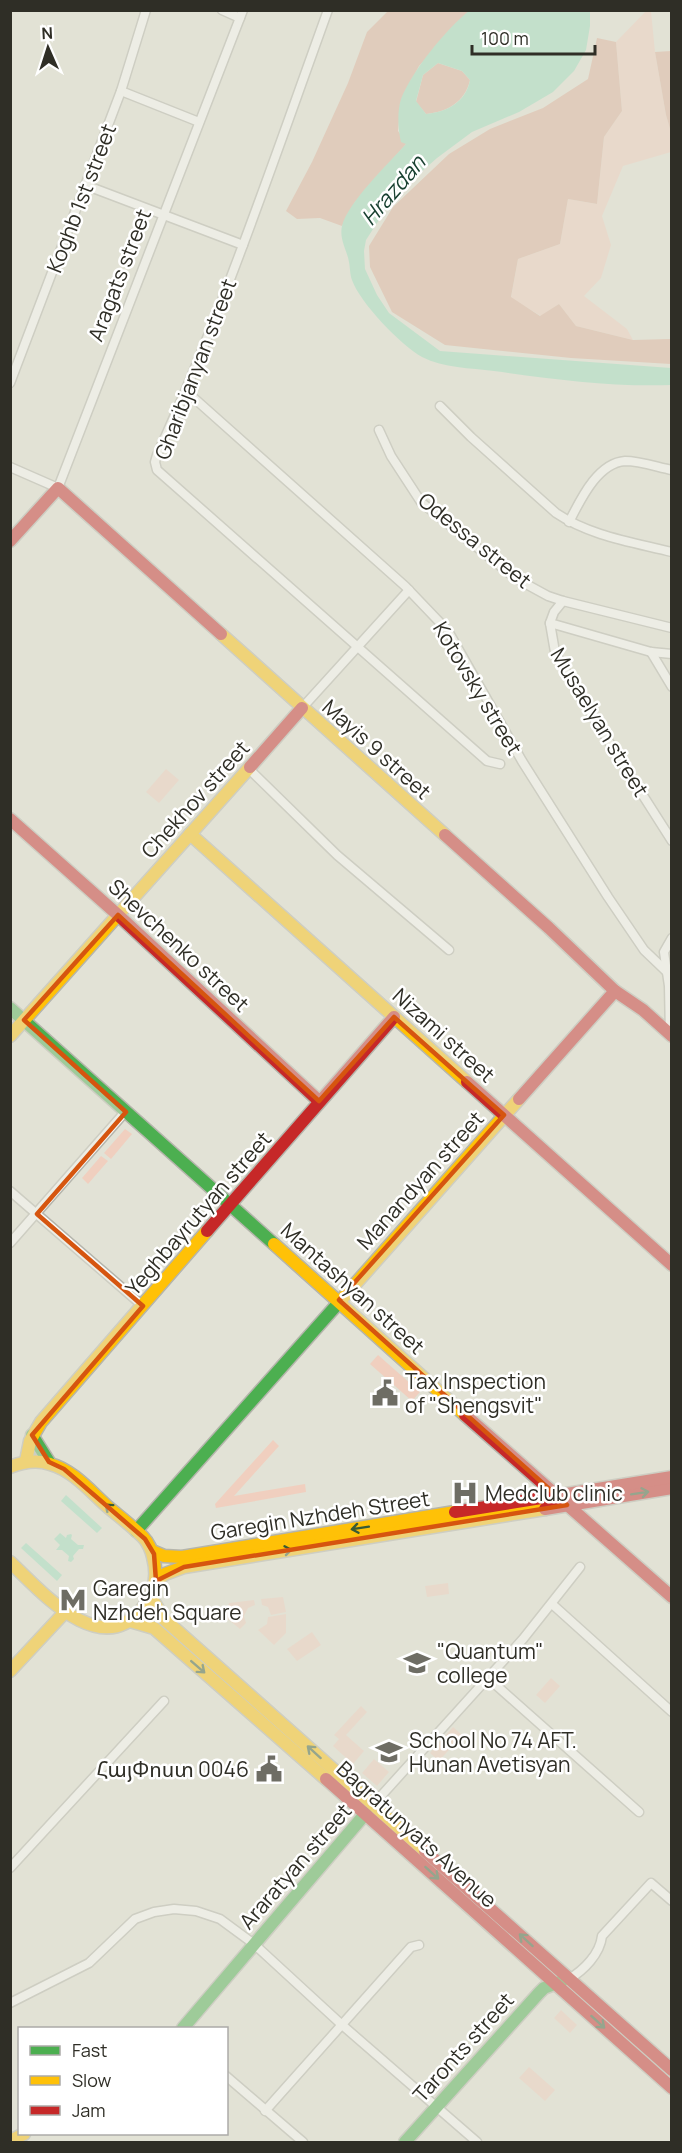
<svg xmlns="http://www.w3.org/2000/svg" width="682" height="2153" font-family="Manrope,'Noto Sans Armenian',sans-serif">
	<style>
		.green { fill: #f0cfbf }
		.forest { fill: #deb29d }
		.water { fill: #9edebf; fill-rule: evenodd }
		.lines { fill: none; stroke-linecap: round; stroke-linejoin: round }
		.street-casing { stroke: #b5b5ac; stroke-width: 11 }
		.fast-casing { stroke: #b5b5ac; stroke-width: 15 }
		.slow-casing { stroke: #b5b5ac; stroke-width: 15 }
		.jam-casing { stroke: #b5b5ac; stroke-width: 15 }
		.street { stroke: #fbfbf9; stroke-width: 8 }
		.fast { stroke: #4caf50; stroke-width: 12 }
		.slow { stroke: #ffc107; stroke-width: 12 }
		.jam { stroke: #c62828; stroke-width: 12 }
		.oneway { stroke: #395b35 }
		.marked { fill: none; stroke: #d6550f; stroke-width: 4.5; stroke-linejoin: round }
		.labels { text-anchor: middle; dominant-baseline: central; stroke-width: 5; stroke-linejoin: round; paint-order: stroke }
		.street-label { font-size: 21px; fill: #2f2e26; stroke: #fff }
		.poi-label { font-size: 21px; fill: #2f2e26; stroke: #fff; text-anchor: start }
		.water-label { font-size: 22px; font-style: italic; fill: #194131; stroke: #fff }
	</style>
	<rect width="100%" height="100%" fill="#e2e2d6"/>
	<g class="green">
		<polygon points="646,11 651,11 655,52 666,115 671,132 671,152 623,166 602,216 611,245 601,278 584,296 627,329 633,340 576,326 559,304 541,316 511,298 518,259 560,244 568,199 597,204 604,137 622,111 616,42"/>
		<polygon points="166,769 179,780 159,803 146,792"/>
		<polygon points="125,1129 132,1134 111,1159 104,1153"/>
		<polygon points="101,1156 108,1161 88,1184 82,1178"/>
		<polygon points="378,1355 420,1392 412,1401 370,1364"/>
		<polygon points="273,1440 279,1446 234,1496 305,1484 306,1492 216,1508 215,1504"/>
		<polygon points="448,1583 449,1594 427,1597 425,1586"/>
		<polygon points="283,1597 286,1612 271,1615 268,1607 262,1605 261,1599"/>
		<polygon points="254,1600 255,1605 248,1608 244,1616 246,1623 240,1629 224,1616 229,1603"/>
		<polygon points="286,1614 286,1633 274,1645 258,1630 267,1624 268,1617"/>
		<polygon points="312,1632 321,1645 297,1661 287,1649"/>
		<polygon points="551,1678 560,1686 545,1703 536,1695"/>
		<polygon points="361,1706 367,1712 346,1735 364,1751 353,1764 333,1746 339,1739 334,1735"/>
		<polygon points="453,1727 462,1735 439,1761 430,1753"/>
		<polygon points="374,1759 389,1772 377,1786 362,1773"/>
		<polygon points="561,2010 577,2025 570,2033 554,2018"/>
		<polygon points="529,2067 555,2090 545,2101 519,2078"/>
	</g>
	<g class="forest">
		<polygon points="388,11 470,11 419,66 401,101 398,131 407,143 355,202 342,226 320,218 297,219 286,211 312,162 348,83 367,32"/>
		<polygon points="597,38 616,42 622,111 604,137 597,204 568,199 560,244 518,259 511,297 540,316 559,304 576,326 633,340 670,339 671,364 571,358 445,345 392,312 370,267 369,246 393,207 449,154 490,129 543,108 588,79"/>
		<polygon points="671,51 672,51 671,132 666,115 655,52"/>
		<path d="M438 63 462 71 470 80C465 102 447 112 426 114L416 102 423 75Z"/>
	</g>
	<g class="water">
		<path d="M470 10 590 11V26L586 50 574 71 553 92 519 112 472 132 437 158 411 181 388 206 366 240 364 251 365 269 377 295 389 313 440 351 671 368V385C611 387 553 379 494 371 470 368 444 368 422 357 401 345 360 303 352 280 350 275 350 267 349 262 347 250 339 239 342 226 348 202 389 163 406 144L401 142C398 129 397 112 401 99 412 71 446 29 470 10ZM438 63 462 71 470 80C466 102 447 112 426 114L416 101 423 75Z"/>
		<polygon points="66,1495 102,1528 97,1533 61,1501"/>
		<polygon points="60,1533 66,1538 67,1535 71,1534 72,1535 71,1539 78,1545 84,1545 83,1549 79,1549 73,1556 74,1559 71,1562 68,1561 69,1556 62,1550 56,1550 60,1545 54,1539"/>
		<polygon points="26,1543 62,1575 57,1581 21,1548"/>
	</g>
	<g class="lines">
		<g class="street-casing">
			<g id="street">
				<polyline points="222,10 240,18"/>
				<path d="M328 10C274 159 223 311 157 455L155 462 157 470 487 761 500 764"/>
				<polyline points="121,91 199,122"/>
				<polyline points="85,185 243,245"/>
				<polyline points="10,383 121,91 146,10"/>
				<polyline points="186,391 405,586 448,631 522,761 608,897 644,950 667,972 672,973"/>
				<path d="M440 406 471 437 556 513C590 536 632 542 672 552"/>
				<polyline points="379,430 391,456 421,502 515,578 548,596 563,601 672,628"/>
				<polyline points="10,467 58,488 243,10"/>
				<path d="M569 522C580 501 597 463 625 461 640 461 657 467 672 470"/>
				<polyline points="563,601 554,612 550,623 555,652 579,695 672,841"/>
				<polyline points="550,623 651,652 672,654"/>
				<polyline points="651,652 672,687"/>
				<polyline points="302,708 409,590"/>
				<polyline points="249,769 337,855 449,950"/>
				<polyline points="670,1034 669,986 664,952 672,938"/>
				<polyline points="10,1191 143,1306"/>
				<polyline points="10,1243 126,1111"/>
				<polyline points="552,1604 672,1712"/>
				<polyline points="488,1678 639,1812"/>
				<polyline points="371,1807 523,1639 580,1567"/>
				<polyline points="10,1868 164,1701"/>
				<path d="M569 1979C584 1970 600 1954 602 1936L651 1883 672 1901"/>
				<polyline points="10,2003 89,1963 135,1919 154,1912 174,1909 196,1911 220,1919 254,1944 341,2024 477,2142"/>
				<polyline points="226,2076 303,2142"/>
				<polyline points="265,2111 411,1947 419,1945"/>
			</g>
		</g>
		<g class="fast-casing">
			<g id="fast">
				<polyline points="10,1008 274,1244"/>
				<polyline points="32,1435 49,1462"/>
				<polyline points="136,1531 342,1299"/>
				<polyline points="183,2028 366,1813"/>
				<polyline points="405,2142 539,1993 544,1988 562,1981"/>
			</g>
		</g>
		<g class="slow-casing">
			<g id="slow">
				<polyline points="221,634 445,835"/>
				<polyline points="190,834 467,1082"/>
				<polyline points="10,1036 250,767"/>
				<polyline points="274,1244 465,1415"/>
				<polyline points="342,1299 519,1099"/>
				<polyline points="26,1461 30,1441 41,1422 207,1231"/>
				<path d="M10 1467C23 1462 36 1459 50 1464 73 1470 91 1492 108 1507 120 1517 132 1526 143 1537 148 1542 152 1551 153 1557 158 1576 155 1594 142 1609 99 1660 41 1591 10 1562"/>
				<polyline points="152,1551 164,1556 182,1557 455,1512"/>
				<polyline points="156,1581 165,1574 184,1567 545,1509"/>
				<polyline points="151,1597 164,1619 425,1851"/>
				<polyline points="130,1621 154,1628 326,1779"/>
				<polyline points="10,1671 65,1612"/>
				<polyline points="10,2141 24,2134"/>
			</g>
		</g>
		<g class="jam-casing">
			<g id="jam">
				<polyline points="10,541 58,488 221,634"/>
				<polyline points="250,767 302,708"/>
				<polyline points="10,819 118,915 319,1101"/>
				<polyline points="445,835 549,928 615,991 643,1010 672,1036"/>
				<polyline points="467,1082 672,1265"/>
				<polyline points="519,1099 615,991"/>
				<polyline points="207,1231 394,1017"/>
				<polyline points="465,1415 672,1597"/>
				<polyline points="545,1509 672,1488"/>
				<polyline points="455,1512 672,1477"/>
				<polyline points="326,1779 672,2088"/>
				<polyline points="425,1851 672,2070"/>
			</g>
		</g>
		<use href="#street" class="street"/>
		<use href="#fast" class="fast"/>
		<use href="#slow" class="slow"/>
		<use href="#jam" class="jam"/>
	</g>
	<defs><path id="oneway-shaft" d="M-6 0H5M1.5-3L5.5 0L1.5 3" fill="none" stroke-width="1.6" stroke-linecap="round" stroke-linejoin="round" transform="scale(1.5)"/></defs>
	<g class="oneway">
		<use href="#oneway-shaft" transform="translate(640 1493) rotate(-9)"/>
		<use href="#oneway-shaft" transform="translate(112 1510) rotate(-139)"/>
		<use href="#oneway-shaft" transform="translate(360 1528) rotate(171)"/>
		<use href="#oneway-shaft" transform="translate(283 1551) rotate(-9)"/>
		<use href="#oneway-shaft" transform="translate(198 1667) rotate(41)"/>
		<use href="#oneway-shaft" transform="translate(314 1752) rotate(-138)"/>
		<use href="#oneway-shaft" transform="translate(432 1873) rotate(42)"/>
		<use href="#oneway-shaft" transform="translate(526 1940) rotate(-138)"/>
		<use href="#oneway-shaft" transform="translate(598 2022) rotate(42)"/>
	</g>
	<path d="M0 0H682V2153H0ZM118 915 319 1101 394 1017 504 1115 339 1300 567 1505 184 1567 156 1581 154 1554 145 1539 64 1469 49 1462 32 1435 143 1306 37 1214 126 1112 24 1020Z" fill="#e2e2d6" fill-opacity=".55" fill-rule="evenodd"/>
	<path class="marked" d="M118 915 319 1101 394 1017 504 1115 339 1300 567 1505 184 1567 156 1581 154 1554 145 1539 64 1469 49 1462 32 1435 143 1306 37 1214 126 1112 24 1020Z"/>
	<defs>
		<g id="civic-bare" transform="scale(2.07)"><path d="M-.6-6.5H3V-4.5H.6V-3L4-1V1h2V6H-6V1h2V-1L-.6-3ZM-1.2 2.5V6h2.4V2.5Z" fill="#6e6d64" stroke="#fff" stroke-width="2.5" paint-order="stroke"/></g>
		<g id="hospital-bare" transform="scale(2.07)"><path d="M-5-5h3v3.5h4V-5h3V5h-3V1.5h-4V5h-3Z" fill="#6e6d64" stroke="#fff" stroke-width="2.5" paint-order="stroke"/></g>
		<g id="metro-bare" transform="scale(2.07)"><path d="M-5.5 5V-5H-3L0 0L3-5H5.5V5H3V-.5L0 4L-3-.5V5Z" fill="#6e6d64" stroke="#fff" stroke-width="2.5" paint-order="stroke"/></g>
		<g id="school-bare" transform="scale(2.07)"><path d="M0-5L7-2L0 1L-7-2ZM-4 1L0 2.5L4 1V4Q0 6-4 4Z" fill="#6e6d64" stroke="#fff" stroke-width="2.5" paint-order="stroke"/></g>
	</defs>
	<g fill-rule="evenodd">
		<use href="#civic-bare" x="385" y="1393"/>
		<use href="#hospital-bare" x="465" y="1493"/>
		<use href="#metro-bare" x="73" y="1600"/>
		<use href="#school-bare" x="417" y="1663"/>
		<use href="#school-bare" x="389" y="1752"/>
		<use href="#civic-bare" x="269" y="1769"/>
	</g>
	<g class="labels">
		<g class="street-label">
			<text transform="translate(81 198) rotate(-69)">Koghb 1st street</text>
			<text transform="translate(119 275) rotate(-69)">Aragats street</text>
			<text transform="translate(195 369) rotate(-69)">Gharibjanyan street</text>
			<text transform="translate(475 540) rotate(39)">Odessa street</text>
			<text transform="translate(478 688) rotate(59)">Kotovsky street</text>
			<text transform="translate(600 722) rotate(59)">Musaelyan street</text>
			<text transform="translate(377 749) rotate(42)">Mayis 9 street</text>
			<text transform="translate(195 799) rotate(-48)">Chekhov street</text>
			<text transform="translate(179 945) rotate(43)">Shevchenko street</text>
			<text transform="translate(444 1035) rotate(42)">Nizami street</text>
			<text transform="translate(420 1180) rotate(-48)">Manandyan street</text>
			<text transform="translate(198 1213) rotate(-49)">Yeghbayrutyan street</text>
			<text transform="translate(353 1288) rotate(42)">Mantashyan street</text>
			<text transform="translate(320 1515) rotate(-9)">Garegin Nzhdeh Street</text>
			<text transform="translate(417 1834) rotate(42)">Bagratunyats Avenue</text>
			<text transform="translate(295 1866) rotate(-49)">Araratyan street</text>
			<text transform="translate(463 2047) rotate(-48)">Taronts street</text>
		</g>
		<g class="poi-label">
			<text x="405" y="1381">Tax Inspection<tspan x="405" dy="24">of "Shengsvit"</tspan></text>
			<text x="485" y="1493">Medclub clinic</text>
			<text x="93" y="1588">Garegin<tspan x="93" dy="24">Nzhdeh Square</tspan></text>
			<text x="437" y="1651">"Quantum"<tspan x="437" dy="24">college</tspan></text>
			<text x="409" y="1740">School No 74 AFT.<tspan x="409" dy="24">Hunan Avetisyan</tspan></text>
			<text x="249" y="1769" text-anchor="end">ՀայՓոստ 0046</text>
		</g>
		<g class="water-label">
			<text transform="translate(393 190) rotate(-49)">Hrazdan</text>
		</g>
	</g>
	<rect width="682" height="2153" fill="none" stroke="#2f2e26" stroke-width="24"/>
	<rect x="18" y="2027" width="210" height="108" fill="#ffffff" stroke="#acaba8" stroke-width="1.5"/>
	<rect x="30" y="2046" width="30" height="9" fill="#4caf50" stroke="#acaba8" stroke-width="1.5"/>
	<text x="72" y="2057" font-size="18" fill="#2f2e26">Fast</text>
	<rect x="30" y="2076" width="30" height="9" fill="#ffc107" stroke="#acaba8" stroke-width="1.5"/>
	<text x="72" y="2087" font-size="18" fill="#2f2e26">Slow</text>
	<rect x="30" y="2106" width="30" height="9" fill="#c62828" stroke="#acaba8" stroke-width="1.5"/>
	<text x="72" y="2117" font-size="18" fill="#2f2e26">Jam</text>
	<g transform="translate(48 48) rotate(357)" stroke="#ffffff" stroke-width="4.5" paint-order="stroke">
	<path d="M0-4.5L10 22L0 15L-10 22Z" fill="#2f2e26"/>
	<text y="-9" font-size="16" font-weight="bold" text-anchor="middle" fill="#2f2e26">N</text>
	</g>
	<path d="M472 45v9h123v-9" fill="none" stroke="#2f2e26" stroke-width="3"/>
	<text x="481" y="45" font-size="18" fill="#2f2e26" stroke="#ffffff" stroke-width="4.5" paint-order="stroke">100 m</text>
</svg>
